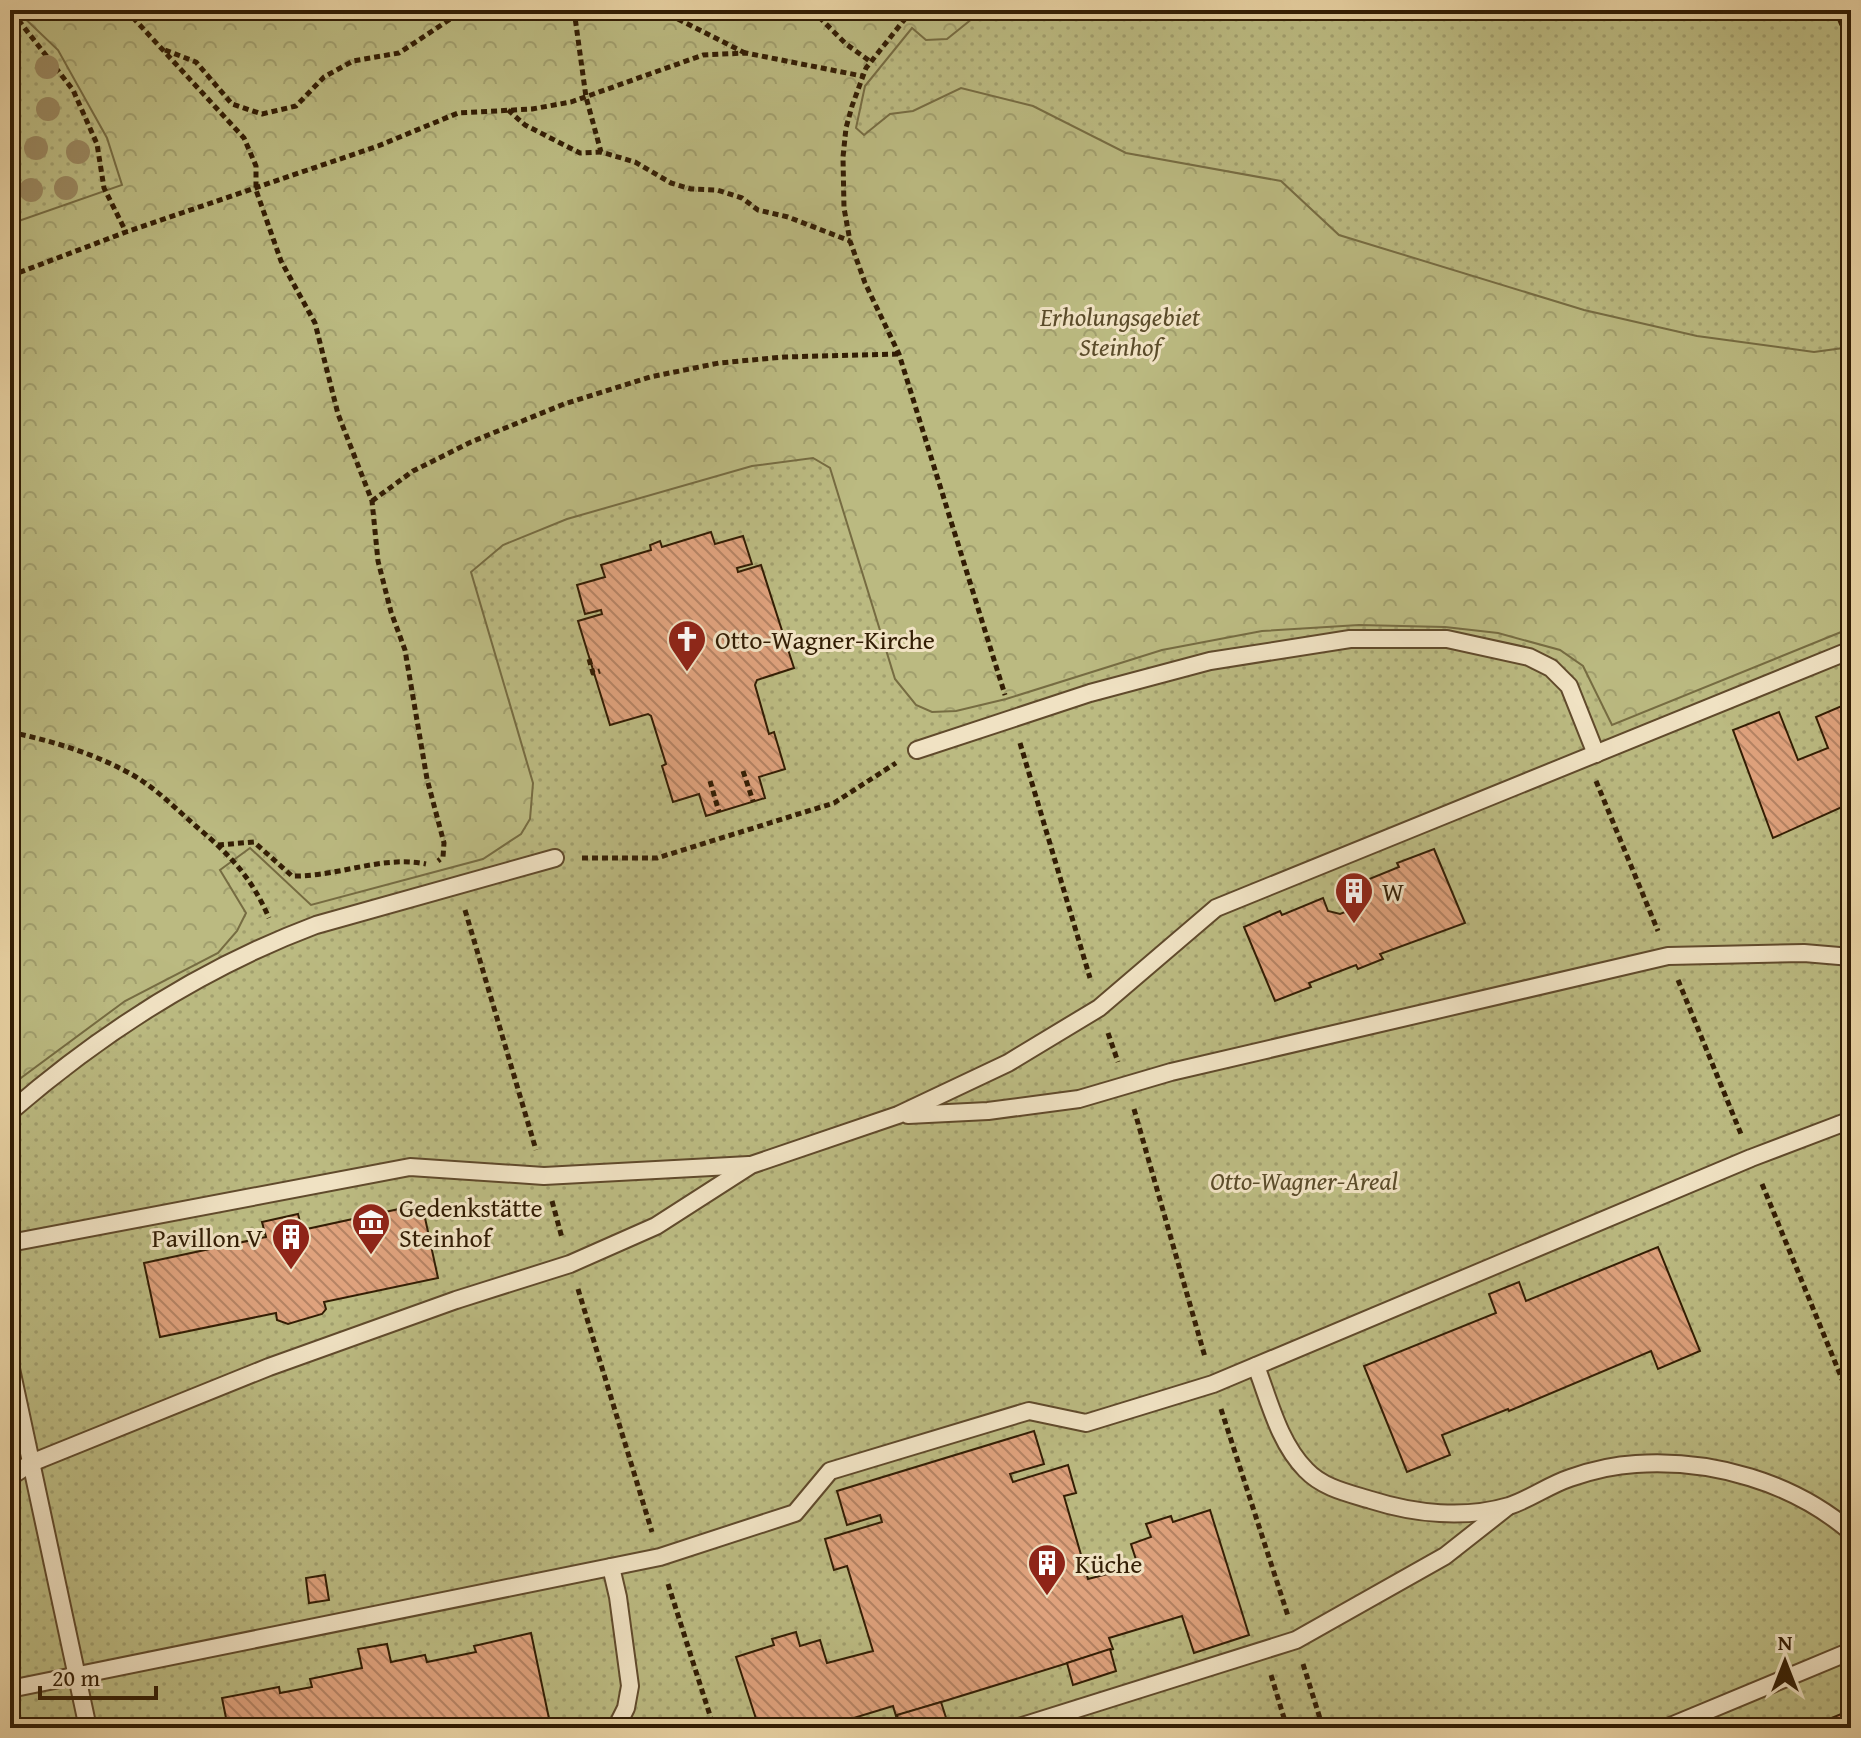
<svg xmlns="http://www.w3.org/2000/svg" width="1861" height="1738" font-family="'Gentium Book Plus',serif">
	<style>
		.green { fill: url(#green-dots); stroke: #766c42; stroke-width: 2 }
		.forest { fill: url(#forest-crowns); stroke: #766c42; stroke-width: 2 }
		.building { fill: url(#building-back-hatch); stroke: #321d04; stroke-width: 2 }
		.lines { fill: none; stroke-linecap: round; stroke-linejoin: round }
		.service-casing { stroke: #604a2c; stroke-width: 20 }
		.path { stroke: #321d04; stroke-width: 5; stroke-dasharray: 6 4; stroke-linecap: butt }
		.service { stroke: #f0e2c3; stroke-width: 16 }
		.tree { fill: #9a8860 }
		.labels { text-anchor: middle; dominant-baseline: central; stroke-width: 6; stroke-linejoin: round; paint-order: stroke }
		.park-label { font-size: 26px; font-style: italic; fill: #5b4c2a; stroke: #f0e2c3 }
		.poi-label { font-size: 26px; fill: #321d04; stroke: #f0e2c3; text-anchor: start }
	</style>
	<defs>
		<pattern id="green-dots" width="8" height="8" patternUnits="userSpaceOnUse" patternTransform="scale(2)"><rect width="8" height="8" fill="#bbba81"/><path d="M2 2h.1M6 6h.1" fill="none" stroke="#a19f6e" stroke-width="1.8" stroke-linecap="round"/></pattern>
		<pattern id="forest-crowns" width="20" height="18" patternUnits="userSpaceOnUse" patternTransform="scale(2)"><rect width="20" height="18" fill="#bbba81"/><path d="M2 6a3 3 0 1 1 6 0M12 15a3 3 0 1 1 6 0" fill="none" stroke="#a19f6e"/></pattern>
		<pattern id="building-back-hatch" width="6" height="6" patternUnits="userSpaceOnUse" patternTransform="scale(2)"><rect width="6" height="6" fill="#dfa27d"/><path d="M-1 5l2 2M0 0l6 6M5-1l2 2" fill="none" stroke="#b58364"/></pattern>
	</defs>
	<rect width="100%" height="100%" fill="#e8d2a3"/>
	<filter id="stains"><feTurbulence type="fractalNoise" baseFrequency=".0025" numOctaves="4"/><feColorMatrix values="0 0 0 0 .2 0 0 0 0 .09 0 0 0 0 .02 0 0 0 .5 -.17"/></filter>
	<radialGradient id="worn" r=".72"><stop offset=".6" stop-color="#630" stop-opacity="0"/><stop offset="1" stop-color="#630" stop-opacity=".3"/></radialGradient>
	<rect class="green" x="10" y="10" width="1841" height="1718"/>
	<polygon class="forest" points="16,10 983,10 947,39 926,40 912,28 865,86 856,128 864,135 890,114 913,111 961,88 1033,106 1126,153 1281,181 1339,235 1584,310 1697,336 1814,352 1851,347 1851,628 1612,725 1583,666 1560,650 1498,633 1445,627 1359,625 1262,631 1162,650 1006,699 956,711 932,712 916,705 895,679 830,468 813,458 752,466 567,519 503,545 471,572 533,783 530,819 521,834 483,859 311,905 250,848 220,870 246,913 237,931 218,953 125,1001 10,1086 10,224 122,185 107,138 58,50"/>
	<g class="building">
		<polygon points="711,532 715,544 743,536 752,564 737,568 738,572 761,565 794,668 757,680 755,685 769,734 774,732 785,769 759,777 765,798 706,816 699,794 673,802 662,766 666,764 651,716 648,714 610,725 578,621 602,614 601,610 585,614 577,585 605,577 601,565 651,550 650,545 660,541 662,547"/>
		<polygon points="1851,678 1851,822 1844,806 1773,838 1733,730 1779,712 1798,760 1828,748 1816,717 1849,703 1841,682"/>
		<polygon points="1434,849 1465,923 1380,954 1383,959 1358,969 1356,965 1309,983 1311,987 1275,1001 1244,927 1280,911 1282,915 1323,898 1328,911 1340,914 1358,907 1363,898 1357,884 1399,867 1397,863"/>
		<polygon points="422,1204 438,1278 324,1302 326,1309 322,1314 288,1324 277,1320 276,1313 160,1337 144,1263 266,1237 262,1222 298,1214 302,1230"/>
		<polygon points="1658,1247 1700,1351 1658,1369 1651,1351 1509,1411 1508,1409 1442,1435 1450,1455 1407,1472 1364,1366 1496,1313 1489,1294 1519,1282 1526,1301"/>
		<polygon points="1034,1431 1044,1464 1010,1474 1013,1482 1068,1465 1076,1493 1064,1496 1088,1579 1138,1566 1131,1544 1151,1537 1146,1524 1171,1516 1173,1522 1210,1510 1249,1635 1194,1653 1182,1616 1109,1638 1113,1649 896,1716 893,1706 821,1728 759,1728 736,1657 774,1645 772,1639 796,1632 800,1646 820,1640 827,1663 873,1651 847,1566 834,1570 825,1539 882,1522 880,1515 847,1525 837,1491"/>
		<polygon points="325,1575 329,1600 309,1603 306,1578"/>
		<polygon points="531,1633 551,1728 228,1728 222,1698 279,1687 280,1693 312,1687 310,1679 362,1668 358,1649 387,1644 391,1662 425,1655 427,1662 476,1652 474,1646"/>
		<polygon points="1110,1649 1116,1671 1073,1685 1067,1663"/>
		<polygon points="941,1702 948,1724 936,1728 901,1728 897,1715"/>
		<polygon points="1846,1712 1847,1715 1851,1714 1851,1728 1807,1728"/>
	</g>
	<g class="lines">
		<g class="service-casing">
			<g id="service">
				<polyline points="917,750 1090,693 1210,661 1350,639 1447,639 1529,657 1551,668 1569,686 1596,754"/>
				<path d="M10 1112C100 1034 204 967 316 925L555 858"/>
				<polyline points="908,1115 988,1111 1079,1099 1171,1072 1668,956 1804,953 1851,957"/>
				<polyline points="10,1243 410,1167 544,1176 749,1165"/>
				<polyline points="10,1364 88,1728"/>
				<path d="M1256 1366C1269 1400 1279 1443 1306 1470 1323 1488 1348 1493 1371 1500 1415 1514 1465 1519 1509 1506 1530 1499 1549 1485 1570 1478 1590 1471 1616 1465 1636 1464 1712 1459 1793 1482 1851 1532"/>
				<polyline points="10,1477 31,1463 269,1367 456,1300 570,1264 656,1226 751,1165 898,1115 1008,1063 1099,1008 1216,908 1851,650"/>
				<polyline points="611,1567 618,1597 630,1686 626,1708 616,1728"/>
				<polyline points="10,1689 660,1557 795,1513 830,1471 1029,1411 1086,1423 1213,1384 1751,1158 1851,1120"/>
				<polyline points="1016,1728 1296,1640 1445,1556 1506,1508"/>
				<polyline points="1666,1728 1851,1651"/>
			</g>
		</g>
		<g class="path">
			<polyline points="126,10 244,138 256,166 256,190 281,261 315,323 338,414 372,501 378,561 391,612 405,650 427,779 444,843 443,857 438,861"/>
			<polyline points="574,10 586,97 601,152 635,162 671,183 691,189 717,190 742,198 758,210 788,217 850,241"/>
			<polyline points="660,10 745,53"/>
			<polyline points="812,10 846,44 871,62"/>
			<polyline points="912,10 866,68 852,106 846,128 843,157 844,208 850,241 865,283 899,354 1005,695"/>
			<polyline points="1836,10 1851,48"/>
			<polyline points="10,16 16,17 73,90 97,144 104,188 126,232"/>
			<polyline points="10,30 16,17 30,10"/>
			<polyline points="165,50 196,62 232,104 262,114 296,106 324,77 353,61 399,53 464,10"/>
			<polyline points="508,110 525,125 580,153 601,152"/>
			<polyline points="10,276 126,232 378,146 458,113 532,109 571,102 703,55 746,53 862,76"/>
			<polyline points="372,501 413,471 471,442 564,404 650,377 719,363 784,357 899,354"/>
			<polyline points="589,659 593,673 600,671"/>
			<path d="M10 732C52 741 93 753 131 774 156 788 176 809 198 828 230 855 252 878 269 918"/>
			<polyline points="1020,743 1090,978"/>
			<polyline points="743,771 753,801"/>
			<polyline points="710,781 719,812"/>
			<polyline points="1596,781 1658,931"/>
			<path d="M218 845 254 842 292 876C338 877 381 855 426 864"/>
			<polyline points="582,858 657,858 834,803 896,763"/>
			<polyline points="465,910 536,1150"/>
			<polyline points="1678,980 1741,1134"/>
			<polyline points="1108,1033 1118,1062"/>
			<polyline points="1134,1109 1205,1357"/>
			<polyline points="1762,1184 1851,1401"/>
			<polyline points="552,1201 562,1238"/>
			<polyline points="578,1289 652,1532"/>
			<polyline points="1221,1409 1288,1616"/>
			<polyline points="668,1584 714,1728"/>
			<polyline points="1303,1664 1323,1728"/>
			<polyline points="1271,1675 1287,1728"/>
		</g>
		<use href="#service" class="service"/>
	</g>
	<g class="tree">
		<circle cx="47" cy="67" r="12"/>
		<circle cx="48" cy="109" r="12"/>
		<circle cx="36" cy="148" r="12"/>
		<circle cx="78" cy="152" r="12"/>
		<circle cx="66" cy="188" r="12"/>
		<circle cx="31" cy="190" r="12"/>
	</g>
	<defs>
		<g id="church-pin" transform="scale(2)"><path d="M0 17L-7.5 6A9.5 9.5 0 1 1 7.5 6Z" fill="#8f2418" stroke="#f0e2c3"/><path d="M-1.2-6h2.4v3.5h3.3v2.4h-3.3V6h-2.4V-.1h-3.3v-2.4h3.3Z" fill="#fff"/></g>
		<g id="building-pin" transform="scale(2)"><path d="M0 17L-7.5 6A9.5 9.5 0 1 1 7.5 6Z" fill="#8f2418" stroke="#f0e2c3"/><path d="M-4-6H4V6H1V3H-1V6H-4ZM-2.5-4.3h1.7v1.8h-1.7ZM.8-4.3h1.7v1.8H.8ZM-2.5-1h1.7V.8h-1.7ZM.8-1h1.7V.8H.8Z" fill="#fff"/></g>
		<g id="museum-pin" transform="scale(2)"><path d="M0 17L-7.5 6A9.5 9.5 0 1 1 7.5 6Z" fill="#8f2418" stroke="#f0e2c3"/><path d="M0-6L6-3V-2H-6V-3ZM-5-1h2V3h-2ZM-1-1h2V3h-2ZM3-1h2V3H3ZM-6 4H6V6H-6Z" fill="#fff"/></g>
	</defs>
	<g fill-rule="evenodd">
		<use href="#church-pin" x="687" y="639"/>
		<use href="#building-pin" x="1354" y="891"/>
		<use href="#museum-pin" x="371" y="1222"/>
		<use href="#building-pin" x="291" y="1237"/>
		<use href="#building-pin" x="1047" y="1563"/>
	</g>
	<g class="labels">
		<g class="park-label">
			<text x="1120" y="316">Erholungsgebiet<tspan x="1120" dy="30">Steinhof</tspan></text>
			<text x="1304" y="1180">Otto-Wagner-Areal</text>
		</g>
		<g class="poi-label">
			<text x="715" y="639">Otto-Wagner-Kirche</text>
			<text x="1382" y="891">W</text>
			<text x="399" y="1207">Gedenkstätte<tspan x="399" dy="30">Steinhof</tspan></text>
			<text x="263" y="1237" text-anchor="end">Pavillon V</text>
			<text x="1075" y="1563">Küche</text>
		</g>
	</g>
	<rect width="1861" height="1738" fill="none" stroke="#e8d2a3" stroke-width="40"/>
	<rect x="12" y="12" width="1837" height="1714" fill="none" stroke="#321d04" stroke-width="4"/>
	<rect x="20" y="20" width="1821" height="1698" fill="none" stroke="#321d04" stroke-width="2"/>
	<g transform="translate(1785 1662)" stroke="#f0e2c3" stroke-width="6" paint-order="stroke">
	<path d="M0-6L14 30L0 20L-14 30Z" fill="#321d04"/>
	<text y="-12" font-size="22" font-weight="bold" text-anchor="middle" fill="#321d04">N</text>
	</g>
	<path d="M40 1686v12h116v-12" fill="none" stroke="#321d04" stroke-width="4"/>
	<text x="52" y="1686" font-size="24" fill="#321d04" stroke="#f0e2c3" stroke-width="6" paint-order="stroke">20 m</text>
	<rect width="100%" height="100%" filter="url(#stains)"/>
	<rect width="100%" height="100%" fill="url(#worn)"/>
</svg>
